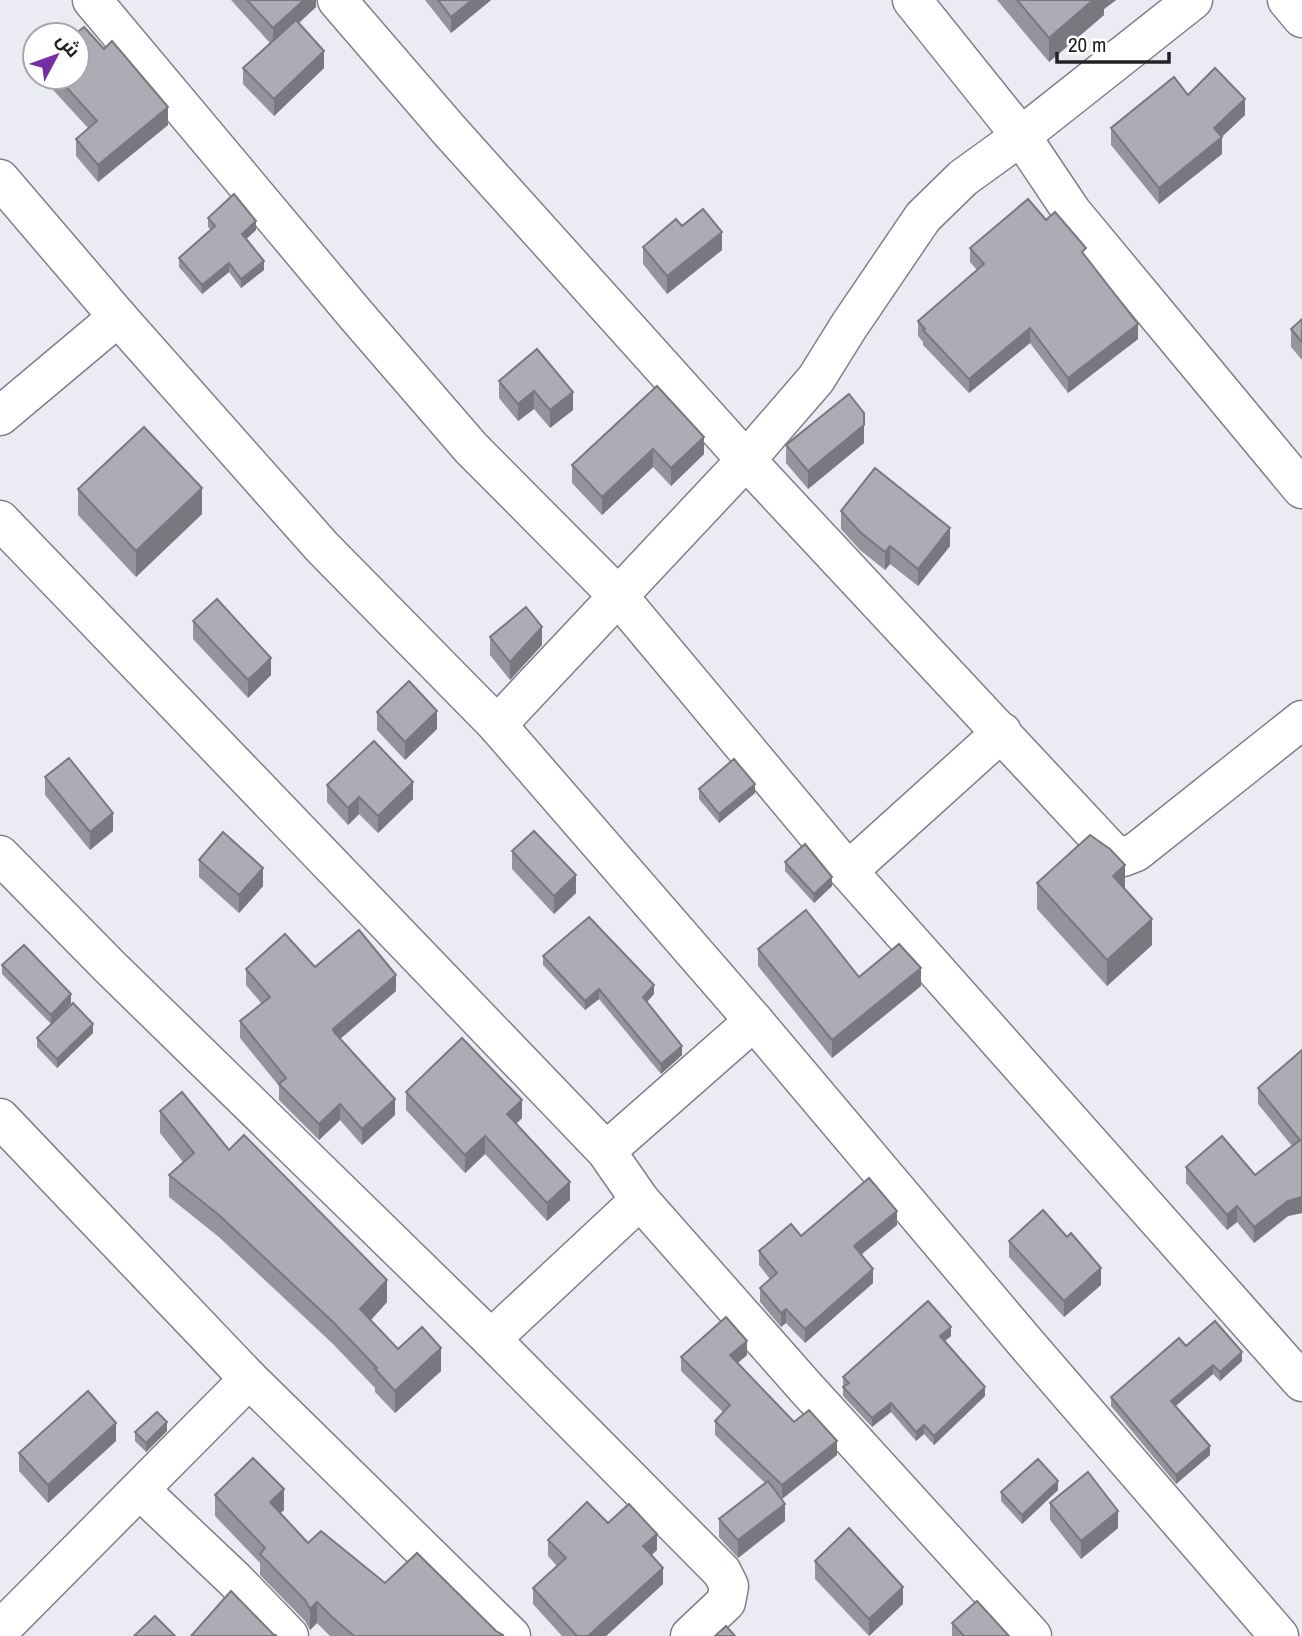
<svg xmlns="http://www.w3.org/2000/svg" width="1302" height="1636" font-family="'Archivo Narrow',Cairo,sans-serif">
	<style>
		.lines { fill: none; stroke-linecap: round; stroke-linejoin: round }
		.minor-casing { stroke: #807f88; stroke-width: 41 }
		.minor { stroke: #fff; stroke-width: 38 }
		.wall { fill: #94949c }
		.shaded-wall { fill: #78787f }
		.building { fill: #acacb5; stroke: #78787f; stroke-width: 2 }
	</style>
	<rect width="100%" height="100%" fill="#ebebf4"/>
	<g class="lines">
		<g class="minor-casing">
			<g id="minor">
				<polyline points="92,0 356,315 471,448 619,597 848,871 1302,1382"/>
				<polyline points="337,0 449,130 746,460 1111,851 1123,857 1136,852 1302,720"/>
				<polyline points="912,0 1021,136 1072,212 1302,489"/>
				<polyline points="1287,0 1302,18"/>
				<polyline points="0,179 118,317 322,547 497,725 754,1021 1025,1342 1279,1636"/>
				<polyline points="0,416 118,317"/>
				<polyline points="0,520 606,1151 640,1200 807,1389 1032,1636"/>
				<polyline points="497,725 746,460 816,379 849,326 923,217 963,178 1021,136 1193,0"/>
				<polyline points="0,855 109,966 491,1339 722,1572 729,1586 726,1602 690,1636"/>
				<polyline points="848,871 1002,732"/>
				<polyline points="0,1118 249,1379 511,1636"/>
				<polyline points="606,1151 754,1021"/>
				<polyline points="491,1339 640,1200"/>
				<polyline points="140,1490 234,1579 289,1636"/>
				<polyline points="0,1630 249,1379"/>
			</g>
		</g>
		<use href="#minor" class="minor"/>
	</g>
	<g class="wall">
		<polygon points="231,0 316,0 316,7 299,23 324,68 274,116 243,84 243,68 270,43"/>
		<polygon points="425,0 491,0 451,33"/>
		<polygon points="997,0 1116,0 1104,9 1104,15 1049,62"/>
		<polygon points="104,49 168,125 98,182 76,156 76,139 88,128 44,80 44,77 77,77"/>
		<polygon points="1188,95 1245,115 1222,137 1222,154 1159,204 1111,145 1111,128"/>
		<polygon points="208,218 256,230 246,239 264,270 241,288 229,272 202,294 179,267 179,258 211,230 208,227"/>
		<polygon points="1046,220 1086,258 1138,339 1068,393 1030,343 969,393 923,345 923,342 918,336 918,321 977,270 970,262 970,248"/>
		<polygon points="682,226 722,250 667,294 643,264 643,247"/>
		<polygon points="1302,319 1302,360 1291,347 1291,329"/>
		<polygon points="537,349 573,410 550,428 534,409 518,421 499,398 499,381"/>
		<polygon points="657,386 704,454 671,486 653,467 602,515 572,483 572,465"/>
		<polygon points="864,443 808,489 786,463 786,445"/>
		<polygon points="78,489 202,514 136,577 78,515"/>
		<polygon points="841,511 950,546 918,586 890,564 885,570 860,550 841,529"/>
		<polygon points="193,621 271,675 248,698 193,639"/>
		<polygon points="490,637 542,645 510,680 490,655"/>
		<polygon points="377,712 437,729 405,760 377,730"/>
		<polygon points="45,777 113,831 90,850 45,795"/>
		<polygon points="327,785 413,799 378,833 359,814 348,825 327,802"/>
		<polygon points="699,789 755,793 719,823 699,799"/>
		<polygon points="512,851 576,893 554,914 512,869"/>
		<polygon points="199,860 263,886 239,913 199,877"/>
		<polygon points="785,862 832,886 814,903 785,871"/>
		<polygon points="1037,883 1125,889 1152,945 1107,986 1037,909"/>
		<polygon points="758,949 859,977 921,986 832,1058 758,966"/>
		<polygon points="543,956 654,994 647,1002 682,1055 661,1074 599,999 585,1010 543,965"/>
		<polygon points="2,965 71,1003 51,1024 2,974"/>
		<polygon points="315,967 396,991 340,1039 395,1115 362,1145 340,1120 319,1140 279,1100 279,1086 240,1038 240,1021 262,1004 246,985 246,969"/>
		<polygon points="93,1033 57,1068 37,1047 37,1038"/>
		<polygon points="1302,1050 1302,1213 1288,1216 1254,1243 1237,1222 1227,1230 1186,1183 1186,1167 1255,1175 1292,1146 1258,1104 1258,1088"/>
		<polygon points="406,1092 522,1118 516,1124 570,1200 547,1221 485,1154 465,1173 406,1110"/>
		<polygon points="160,1111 229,1150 387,1302 371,1320 398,1349 441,1371 395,1413 375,1392 375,1388 333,1344 220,1238 169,1197 169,1175 183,1162 160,1133"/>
		<polygon points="897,1225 861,1255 873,1283 805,1343 786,1323 781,1327 760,1302 760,1288 770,1279 759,1265 759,1251 801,1236"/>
		<polygon points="1009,1241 1101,1285 1064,1317 1009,1257"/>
		<polygon points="951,1336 945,1341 985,1396 934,1445 924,1434 916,1441 891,1412 872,1427 843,1396 843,1377"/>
		<polygon points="1186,1346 1242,1361 1220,1381 1213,1374 1175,1406 1210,1455 1176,1484 1111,1406 1111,1397"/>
		<polygon points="747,1355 738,1363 794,1422 837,1455 782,1499 785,1521 738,1558 719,1537 719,1519 765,1483 715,1435 715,1421 723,1412 681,1371 681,1357"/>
		<polygon points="167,1431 146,1452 135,1441 135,1432"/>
		<polygon points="116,1441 48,1503 19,1471 19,1453"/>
		<polygon points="1058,1490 1022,1524 1001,1501 1001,1492"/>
		<polygon points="215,1495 284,1510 280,1513 308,1543 385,1583 496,1631 503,1636 330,1636 317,1623 310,1630 305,1621 260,1575 260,1563 215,1516"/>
		<polygon points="1050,1503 1118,1528 1081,1559 1050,1520"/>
		<polygon points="608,1523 657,1550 651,1555 663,1584 606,1636 562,1636 533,1604 533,1588 557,1566 548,1556 548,1540"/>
		<polygon points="815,1561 903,1604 869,1636 815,1579"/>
		<polygon points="952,1623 1009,1636 952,1636"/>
	</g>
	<g class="shaded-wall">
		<polygon points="304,0 316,0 316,7 273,46 273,28"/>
		<polygon points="472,0 491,0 451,33 451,17"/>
		<polygon points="1093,0 1116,0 1104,9 1104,15 1049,62 1049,38"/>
		<polygon points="324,51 324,68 274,116 274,99"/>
		<polygon points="1245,99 1245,115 1220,138 1222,137 1222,154 1159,204 1159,188 1214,128"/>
		<polygon points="168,107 168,125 98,182 98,165"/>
		<polygon points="256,221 256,230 242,243 242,234"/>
		<polygon points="722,232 722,250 667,294 667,276"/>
		<polygon points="264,261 264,270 241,288 241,279"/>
		<polygon points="229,263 229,272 202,294 202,285"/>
		<polygon points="1138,324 1138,339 1068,393 1068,378"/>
		<polygon points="1030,328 1030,343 969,393 969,379"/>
		<polygon points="534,391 534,409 518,421 518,404"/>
		<polygon points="573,392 573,410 550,428 550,410"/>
		<polygon points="864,425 864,443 808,489 808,471"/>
		<polygon points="704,437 704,454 671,486 671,468"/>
		<polygon points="653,449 653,467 602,515 602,497"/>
		<polygon points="202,488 202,514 136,577 136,551"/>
		<polygon points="950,528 950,546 918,586 918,569"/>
		<polygon points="890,546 890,564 885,570 885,552"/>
		<polygon points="542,627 542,645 510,680 510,662"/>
		<polygon points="271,658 271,675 248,698 248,680"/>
		<polygon points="437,711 437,729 405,760 405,742"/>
		<polygon points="413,782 413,799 378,833 378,816"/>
		<polygon points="755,784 755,793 719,823 719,814"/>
		<polygon points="359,797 359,814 348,825 348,808"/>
		<polygon points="113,813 113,831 90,850 90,832"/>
		<polygon points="1125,865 1125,891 1113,876"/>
		<polygon points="263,868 263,886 239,913 239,895"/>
		<polygon points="576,875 576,893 554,914 554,896"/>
		<polygon points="832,877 832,886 814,903 814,894"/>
		<polygon points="1152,919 1152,945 1107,986 1107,960"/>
		<polygon points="921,968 921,986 832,1058 832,1040"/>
		<polygon points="396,975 396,991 333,1045 333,1029"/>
		<polygon points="654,985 654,994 643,1006 643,997"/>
		<polygon points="599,989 599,999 585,1010 585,1001"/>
		<polygon points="71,994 71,1003 51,1024 51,1015"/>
		<polygon points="93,1024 93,1033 57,1068 57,1059"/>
		<polygon points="682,1046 682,1055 661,1074 661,1064"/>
		<polygon points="395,1099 395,1115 362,1145 362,1129"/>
		<polygon points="522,1100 522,1118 507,1132 507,1114"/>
		<polygon points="340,1104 340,1120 319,1140 319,1124"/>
		<polygon points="485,1136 485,1154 465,1173 465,1155"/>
		<polygon points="570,1182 570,1200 547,1221 547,1203"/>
		<polygon points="1302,1197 1302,1213 1288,1216 1254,1243 1254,1227 1288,1201"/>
		<polygon points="1237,1206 1237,1222 1227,1230 1227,1215"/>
		<polygon points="897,1211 897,1225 854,1260 854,1246"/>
		<polygon points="1101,1268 1101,1285 1064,1317 1064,1301"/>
		<polygon points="873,1269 873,1283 805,1343 805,1329"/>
		<polygon points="387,1280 387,1302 360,1332 360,1309"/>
		<polygon points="786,1309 786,1323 781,1327 781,1313"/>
		<polygon points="951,1327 951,1336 940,1345 940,1336"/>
		<polygon points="747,1341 747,1355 730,1369 730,1355"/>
		<polygon points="441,1348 441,1371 395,1413 395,1391"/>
		<polygon points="1242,1352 1242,1361 1220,1381 1220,1372"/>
		<polygon points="1213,1365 1213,1374 1171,1410 1171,1401"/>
		<polygon points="985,1387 985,1396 934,1445 934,1436"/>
		<polygon points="891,1403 891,1412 872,1427 872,1418"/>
		<polygon points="167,1422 167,1431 146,1452 146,1443"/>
		<polygon points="116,1423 116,1441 48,1503 48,1485"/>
		<polygon points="924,1425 924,1434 916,1441 916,1432"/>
		<polygon points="837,1441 837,1455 782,1499 782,1485"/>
		<polygon points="1210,1446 1210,1455 1176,1484 1176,1475"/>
		<polygon points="1058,1481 1058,1490 1022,1524 1022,1515"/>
		<polygon points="284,1489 284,1510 270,1523 270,1502"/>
		<polygon points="785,1504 785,1521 738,1558 738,1540"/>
		<polygon points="1118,1511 1118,1528 1081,1559 1081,1541"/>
		<polygon points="657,1534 657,1550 643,1563 643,1546"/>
		<polygon points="663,1568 663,1584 606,1636 588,1636"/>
		<polygon points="903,1587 903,1604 869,1636 869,1619"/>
		<polygon points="317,1602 317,1623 310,1630 310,1609"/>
	</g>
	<g class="building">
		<polygon points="247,0 304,0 273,28"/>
		<polygon points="438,0 472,0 451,17"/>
		<polygon points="1017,0 1093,0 1049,38"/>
		<polygon points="296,20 324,51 274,99 243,68"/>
		<polygon points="84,27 104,49 112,41 168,107 98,165 76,139 97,121 57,77 77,77 77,35 74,35"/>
		<polygon points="1215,68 1245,99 1214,128 1222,137 1159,188 1111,128 1174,77 1188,95"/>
		<polygon points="234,194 256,221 242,234 264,261 241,279 229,263 202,285 179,258 215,226 208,218"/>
		<polygon points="1028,199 1046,220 1055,212 1086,248 1082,252 1138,324 1068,378 1030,328 969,379 923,330 925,329 918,321 984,264 970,248"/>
		<polygon points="703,209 722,232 667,276 643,247 676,219 682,226"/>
		<polygon points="1302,319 1302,342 1291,329"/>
		<polygon points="537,349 573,392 550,410 534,391 518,404 499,381"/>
		<polygon points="657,386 704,437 671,468 653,449 602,497 572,465"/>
		<polygon points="849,394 864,413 864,425 808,471 786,445"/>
		<polygon points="144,427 202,488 136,551 78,489"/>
		<polygon points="875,468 950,528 918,569 890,546 885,552 860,532 841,511"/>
		<polygon points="217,599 271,658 248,680 193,621"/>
		<polygon points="526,607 542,627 510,662 490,637"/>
		<polygon points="409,681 437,711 405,742 377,712"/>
		<polygon points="374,741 413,782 378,816 359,797 348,808 327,785"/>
		<polygon points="69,758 113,813 90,832 45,777"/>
		<polygon points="734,759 755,784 719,814 699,789"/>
		<polygon points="534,831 576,875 554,896 512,851"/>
		<polygon points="223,832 263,868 239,895 199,860"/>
		<polygon points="1090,835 1110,849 1125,865 1113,876 1152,919 1107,960 1037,883"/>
		<polygon points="805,844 832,877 814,894 785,862"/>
		<polygon points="806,910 859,977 899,944 921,968 832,1040 758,949"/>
		<polygon points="589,917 654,985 643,997 682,1046 661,1064 599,989 585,1001 543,956"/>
		<polygon points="359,930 396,975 333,1029 334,1032 395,1099 362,1129 340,1104 319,1124 279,1084 286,1078 240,1021 270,997 246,969 285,934 315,967"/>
		<polygon points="24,945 71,994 51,1015 2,965"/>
		<polygon points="73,1003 93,1024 57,1059 37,1038"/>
		<polygon points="462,1038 522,1100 507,1114 570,1182 547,1203 485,1136 465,1155 406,1092"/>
		<polygon points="1302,1050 1302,1197 1288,1201 1254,1227 1237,1206 1227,1215 1186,1167 1222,1136 1255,1175 1300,1140 1258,1088"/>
		<polygon points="182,1092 229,1150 244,1135 387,1280 360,1309 398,1349 422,1327 441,1348 395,1391 375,1369 377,1368 333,1322 220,1216 169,1175 194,1153 160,1111"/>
		<polygon points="869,1178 897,1211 854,1246 873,1269 805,1329 786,1309 781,1313 760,1288 777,1273 759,1251 791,1224 801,1236"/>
		<polygon points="1043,1210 1067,1237 1071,1233 1101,1268 1064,1301 1009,1241"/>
		<polygon points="928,1301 951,1327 940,1336 985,1387 934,1436 924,1425 916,1432 891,1403 872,1418 843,1387 849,1383 843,1377"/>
		<polygon points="726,1317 747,1341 730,1355 794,1422 809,1410 837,1441 782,1485 715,1421 730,1405 681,1357"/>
		<polygon points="1215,1321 1242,1352 1220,1372 1213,1365 1171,1401 1210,1446 1176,1475 1111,1397 1179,1338 1186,1346"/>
		<polygon points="88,1391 116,1423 48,1485 19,1453"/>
		<polygon points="157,1412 167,1422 146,1443 135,1432"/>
		<polygon points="253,1458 284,1489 270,1502 308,1543 321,1531 385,1583 417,1553 496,1631 503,1635 502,1636 354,1636 333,1618 317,1602 310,1609 305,1600 260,1554 265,1548 215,1495"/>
		<polygon points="1038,1459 1058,1481 1022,1515 1001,1492"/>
		<polygon points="1088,1472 1118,1511 1081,1541 1050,1503"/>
		<polygon points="768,1481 785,1504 738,1540 719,1519"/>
		<polygon points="587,1502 608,1523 629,1504 657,1534 643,1546 663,1568 588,1636 577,1636 533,1588 566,1558 548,1540"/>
		<polygon points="849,1528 903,1587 869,1619 815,1561"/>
		<polygon points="231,1591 273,1634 277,1636 191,1636"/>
		<polygon points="977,1601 1009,1636 964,1636 952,1623"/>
		<polygon points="155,1616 175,1636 134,1636"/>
		<polygon points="726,1626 735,1636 715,1636"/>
	</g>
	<g transform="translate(56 56) rotate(49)"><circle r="33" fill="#ffffff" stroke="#a7a7a8" stroke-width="2"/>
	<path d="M0-5L12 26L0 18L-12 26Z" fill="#732ea2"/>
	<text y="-10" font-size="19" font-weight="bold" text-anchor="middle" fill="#222225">ش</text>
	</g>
	<path d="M1057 52v10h112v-10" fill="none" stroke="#222225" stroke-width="3.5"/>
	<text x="1068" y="52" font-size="21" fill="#222225" stroke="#ffffff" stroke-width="5" paint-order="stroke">20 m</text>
</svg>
